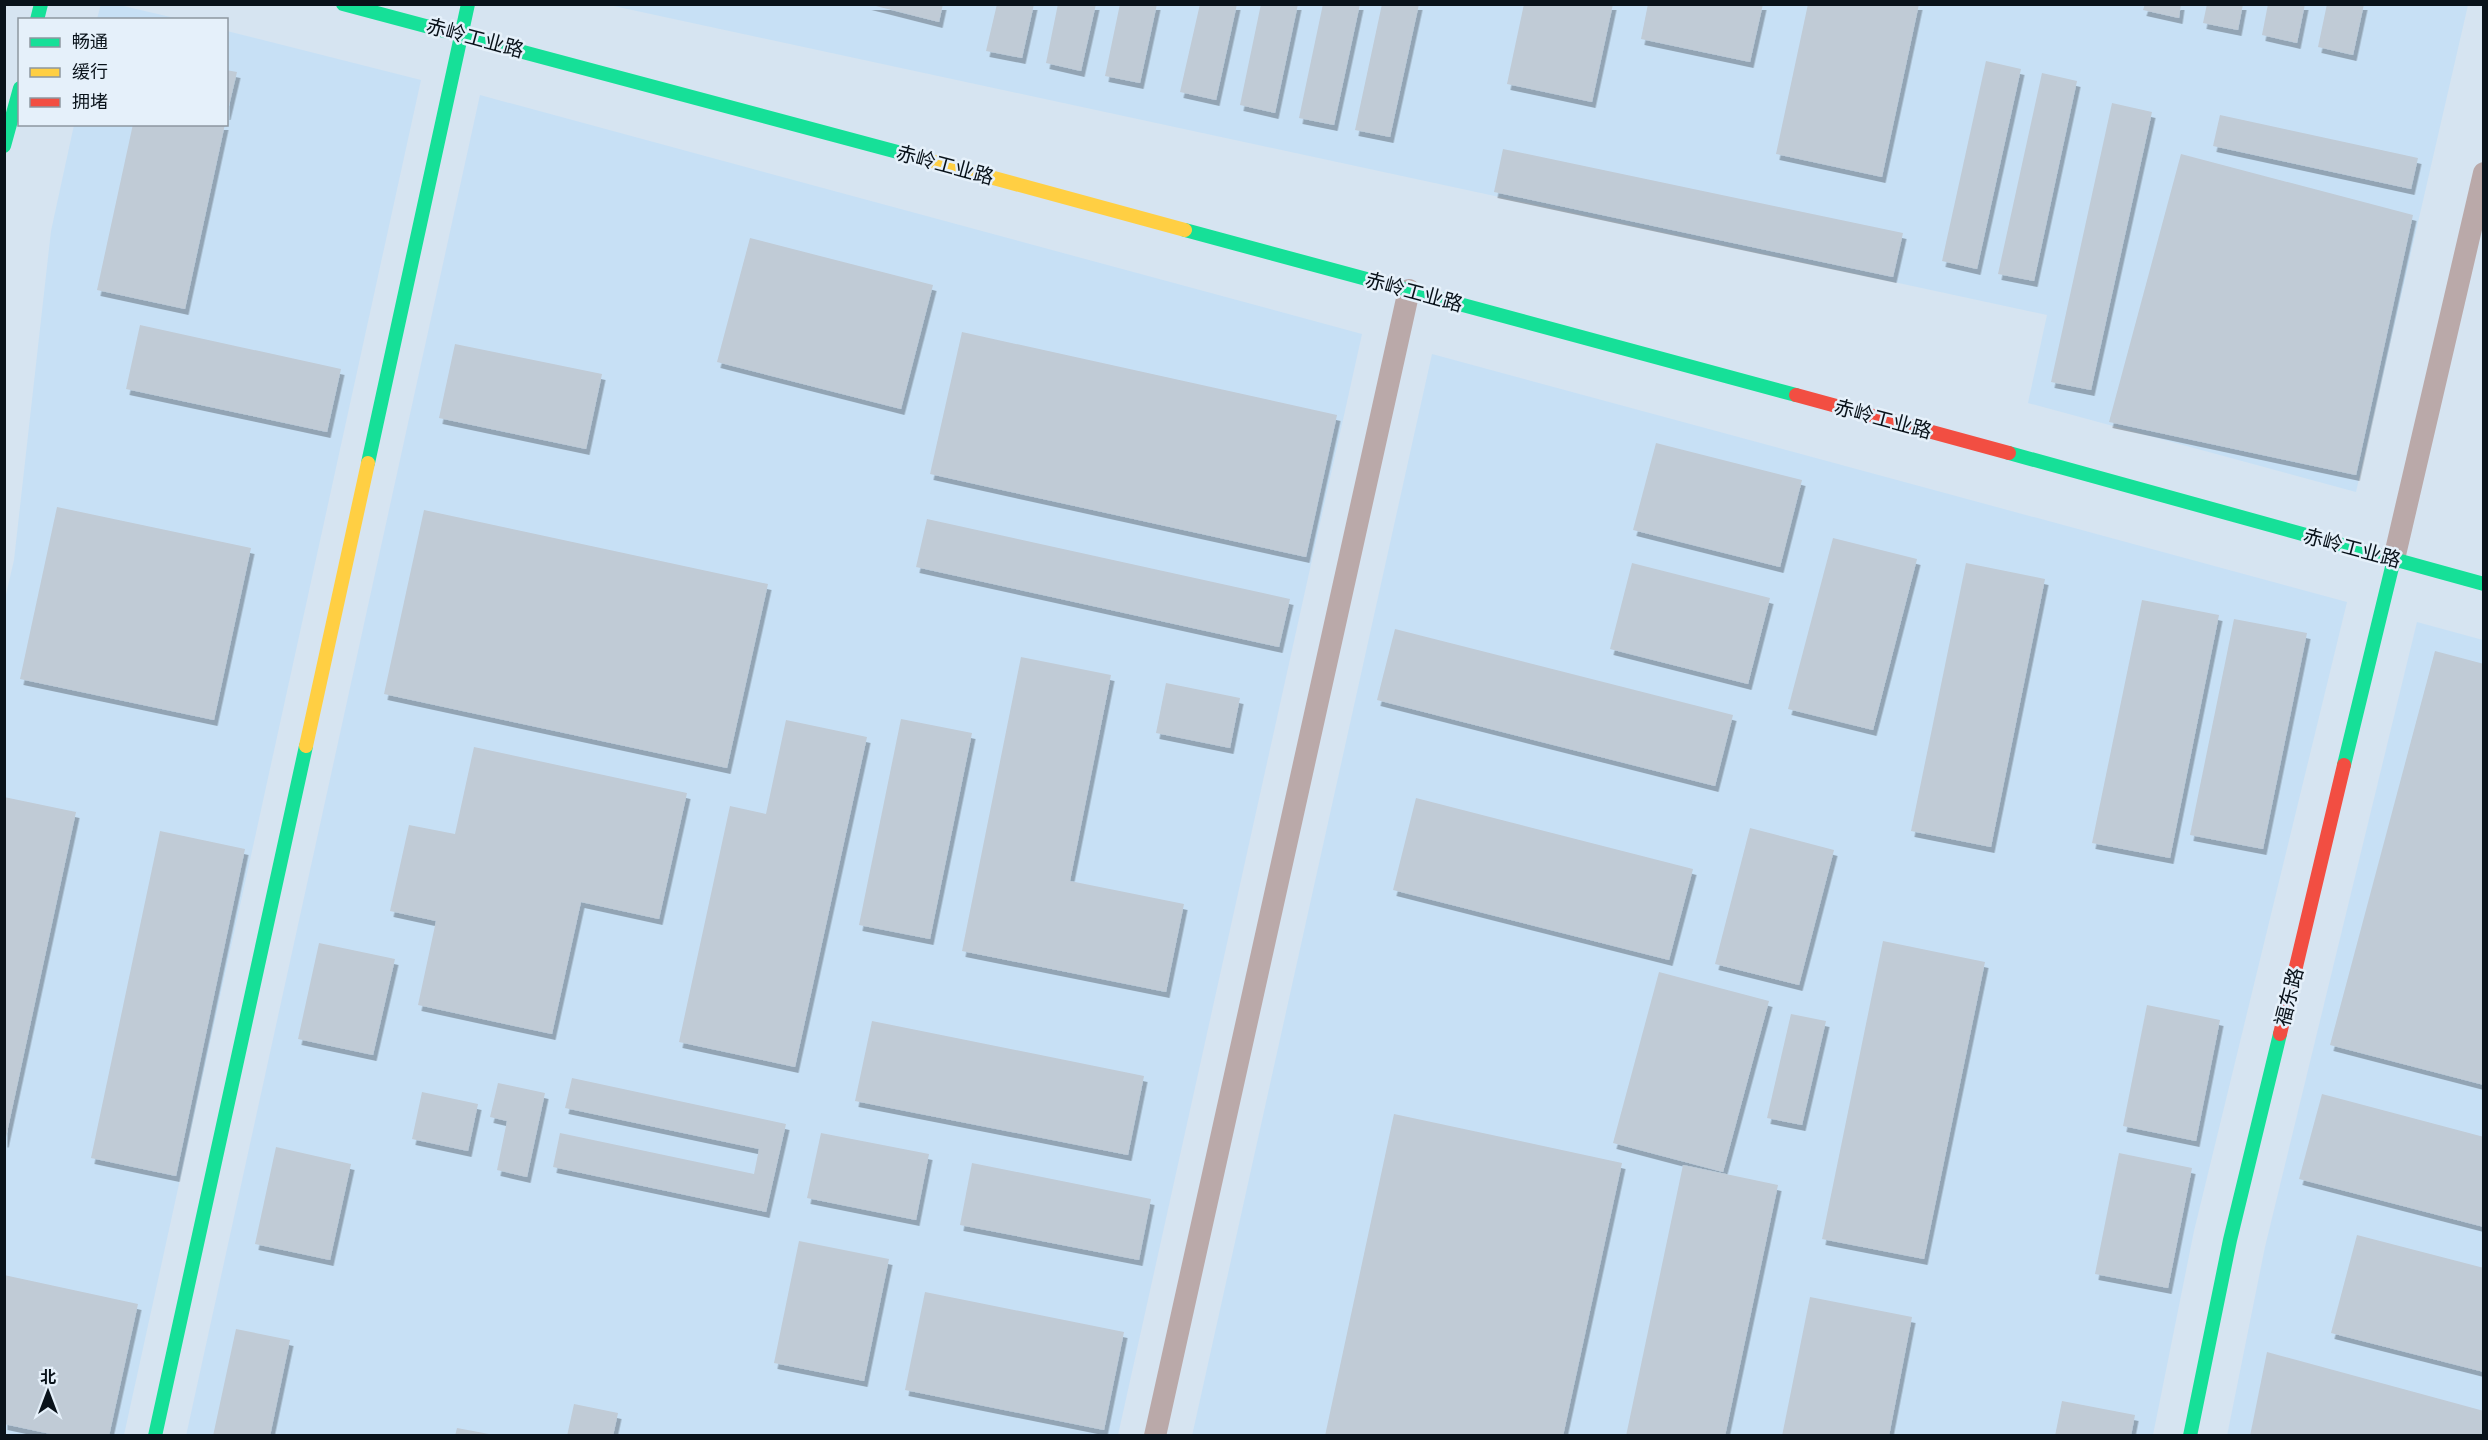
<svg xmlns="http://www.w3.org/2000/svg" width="2488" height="1440" font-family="Poppins,'Noto Sans SC',sans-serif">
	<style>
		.built { fill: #c7e0f5 }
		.building { fill: #c0cbd6; filter: url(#shadow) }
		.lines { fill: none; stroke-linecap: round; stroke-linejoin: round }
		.street { stroke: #baa9a9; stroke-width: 22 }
		.fast { stroke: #16e098; stroke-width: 14 }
		.slow { stroke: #ffcf43; stroke-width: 14 }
		.jam { stroke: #f24e42; stroke-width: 14 }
		.labels { text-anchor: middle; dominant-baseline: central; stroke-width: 5; stroke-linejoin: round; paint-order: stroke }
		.street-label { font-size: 20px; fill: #09121a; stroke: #e5f0fa }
	</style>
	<defs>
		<filter id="shadow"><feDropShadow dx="3.5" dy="6" stdDeviation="0" flood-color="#0004"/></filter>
	</defs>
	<rect width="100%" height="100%" fill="#d6e4f1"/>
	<g class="built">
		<polygon points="101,4 119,5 179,19 97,19"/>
		<polygon points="609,5 2468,5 2356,492 2028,403 2047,315"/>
		<polygon points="227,31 421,80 124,1435 5,1436 4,603 14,560 51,231 74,125 226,124"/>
		<polygon points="480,95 1362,334 1118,1435 186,1436"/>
		<polygon points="1432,354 2347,602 2194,1231 2153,1435 1192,1436"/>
		<polygon points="2417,622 2483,640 2483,1435 2227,1436 2265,1247"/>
	</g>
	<g class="building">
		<polygon points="868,4 943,4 939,22"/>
		<polygon points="997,4 1034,4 1022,58 986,51"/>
		<polygon points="1058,4 1096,4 1081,71 1046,63"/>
		<polygon points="1120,4 1157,4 1140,83 1105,76"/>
		<polygon points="1200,4 1237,4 1216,100 1180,92"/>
		<polygon points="1261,4 1298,4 1275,113 1240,105"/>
		<polygon points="1323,4 1360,4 1334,125 1299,118"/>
		<polygon points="1382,4 1419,4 1390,137 1355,130"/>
		<polygon points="1524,4 1613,4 1592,102 1507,84"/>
		<polygon points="1648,4 1763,4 1750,62 1641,39"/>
		<polygon points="1808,4 1919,4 1882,177 1776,154"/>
		<polygon points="2145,4 2181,4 2179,18 2143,10"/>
		<polygon points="2207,4 2243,4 2238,30 2203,23"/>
		<polygon points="2268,4 2305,4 2297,43 2262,35"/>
		<polygon points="2327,4 2364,4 2353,55 2318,47"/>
		<polygon points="1986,61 2021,69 1977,269 1942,261"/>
		<polygon points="226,70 237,72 227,114 226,114"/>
		<polygon points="2042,73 2077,81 2034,281 1998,274"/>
		<polygon points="2112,103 2152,112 2091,390 2051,382"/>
		<polygon points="2220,115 2418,158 2411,189 2213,146"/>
		<polygon points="133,124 225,124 185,309 97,290"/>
		<polygon points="1503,149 1903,233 1893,277 1494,192"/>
		<polygon points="2181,154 2413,215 2356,475 2109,422"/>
		<polygon points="750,238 933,285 901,409 717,362"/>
		<polygon points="140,325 341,369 327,432 126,389"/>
		<polygon points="962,332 1337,415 1306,557 930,474"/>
		<polygon points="455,344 602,374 586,449 439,418"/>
		<polygon points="1656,443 1802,480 1780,567 1633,530"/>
		<polygon points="57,507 251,548 214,720 20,679"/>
		<polygon points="424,510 768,584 727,768 384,694"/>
		<polygon points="927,519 1290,599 1279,647 916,567"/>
		<polygon points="1833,538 1917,559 1873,730 1788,709"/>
		<polygon points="1632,563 1770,598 1748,684 1610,649"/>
		<polygon points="1966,563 2045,579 1991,847 1911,831"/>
		<polygon points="2142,600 2219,615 2170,858 2092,843"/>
		<polygon points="2234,619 2307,633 2263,849 2190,835"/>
		<polygon points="1395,629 1733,715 1715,786 1377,700"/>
		<polygon points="2435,651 2484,664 2484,1085 2330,1045"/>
		<polygon points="1021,657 1111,675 1070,881 1184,904 1166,992 962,951"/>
		<polygon points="1166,683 1240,698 1230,748 1156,733"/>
		<polygon points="901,719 972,733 930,939 859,925"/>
		<polygon points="786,720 867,737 795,1067 679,1042 730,806 766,814"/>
		<polygon points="474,747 687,793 659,919 581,902 552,1034 418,1005 436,921 390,911 409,825 455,834"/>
		<polygon points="4,797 76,812 5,1142 4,1141"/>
		<polygon points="1416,798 1693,869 1669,960 1393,890"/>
		<polygon points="1750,828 1834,850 1799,985 1715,964"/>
		<polygon points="160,831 245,849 176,1176 91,1158"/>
		<polygon points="1883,941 1985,962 1924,1259 1822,1239"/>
		<polygon points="319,943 395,959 373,1055 298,1039"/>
		<polygon points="1659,972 1769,1001 1723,1172 1613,1143"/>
		<polygon points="2147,1005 2220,1020 2196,1141 2123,1126"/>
		<polygon points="1791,1014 1826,1021 1802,1125 1767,1118"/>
		<polygon points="872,1021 1144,1076 1128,1155 855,1101"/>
		<polygon points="572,1078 786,1124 766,1212 553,1167 560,1133 754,1174 759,1149 565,1108"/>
		<polygon points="498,1083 545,1093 527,1177 497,1170 507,1121 490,1117"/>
		<polygon points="422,1092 478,1104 468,1151 412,1139"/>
		<polygon points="2322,1094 2484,1137 2484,1227 2299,1179"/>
		<polygon points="1394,1114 1622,1163 1563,1436 1325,1436"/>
		<polygon points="821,1133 929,1154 916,1220 807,1198"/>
		<polygon points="276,1147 351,1164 330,1260 255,1244"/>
		<polygon points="2119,1153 2192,1168 2168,1288 2095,1274"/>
		<polygon points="972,1163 1151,1199 1139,1260 960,1225"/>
		<polygon points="1683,1165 1778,1185 1725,1436 1626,1436"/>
		<polygon points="2357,1235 2484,1268 2484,1372 2331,1333"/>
		<polygon points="799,1241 889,1259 864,1381 774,1363"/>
		<polygon points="4,1275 138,1304 109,1436 60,1436 4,1424"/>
		<polygon points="925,1292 1124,1332 1104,1430 905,1390"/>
		<polygon points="1810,1297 1912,1317 1889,1436 1782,1436"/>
		<polygon points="236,1329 290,1340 270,1436 213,1436"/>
		<polygon points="2267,1352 2484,1411 2484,1436 2250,1436"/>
		<polygon points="2062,1401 2135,1415 2131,1436 2055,1436"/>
		<polygon points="574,1404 618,1413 613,1436 567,1436"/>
		<polygon points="457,1428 489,1434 489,1436 455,1436"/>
	</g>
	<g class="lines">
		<g class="street">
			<polyline points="2394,559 2484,173"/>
			<polyline points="1155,1436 1409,290"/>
		</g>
		<g class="fast">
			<polyline points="343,4 920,158"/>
			<polyline points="37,20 41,4"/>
			<polyline points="4,146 20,88"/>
			<polyline points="1185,230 1796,395"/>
			<polyline points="2009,453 2484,584"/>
			<polyline points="368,463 468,4"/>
			<polyline points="2344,765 2394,559"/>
			<polyline points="155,1436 306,746"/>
			<polyline points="2190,1436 2230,1240 2280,1034"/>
		</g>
		<g class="slow">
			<polyline points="920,158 1185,230"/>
			<polyline points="306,746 368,463"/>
		</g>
		<g class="jam">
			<polyline points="1796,395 2009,453"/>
			<polyline points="2280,1034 2344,765"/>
		</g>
	</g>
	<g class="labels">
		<g class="street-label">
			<text transform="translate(475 38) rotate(15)">赤岭工业路</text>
			<text transform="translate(945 165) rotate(15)">赤岭工业路</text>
			<text transform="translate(1414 292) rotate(15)">赤岭工业路</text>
			<text transform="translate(1883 419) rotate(15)">赤岭工业路</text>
			<text transform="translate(2352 548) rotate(15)">赤岭工业路</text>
			<text transform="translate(2289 997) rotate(-76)">福东路</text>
		</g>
	</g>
	<rect width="2488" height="1440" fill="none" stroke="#09121a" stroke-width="12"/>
	<rect x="18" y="18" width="210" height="108" fill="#e5f0fa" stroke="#8d97a0" stroke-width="1.5"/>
	<rect x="30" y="38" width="30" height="9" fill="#16e098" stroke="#8d97a0" stroke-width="1.5"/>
	<text x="72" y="48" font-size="18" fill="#09121a">畅通</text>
	<rect x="30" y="68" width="30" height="9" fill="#ffcf43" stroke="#8d97a0" stroke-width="1.5"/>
	<text x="72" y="78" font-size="18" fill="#09121a">缓行</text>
	<rect x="30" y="98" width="30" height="9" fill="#f24e42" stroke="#8d97a0" stroke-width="1.5"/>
	<text x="72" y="108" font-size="18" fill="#09121a">拥堵</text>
	<g transform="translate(48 1392)" stroke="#e5f0fa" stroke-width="4.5" paint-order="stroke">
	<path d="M0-4.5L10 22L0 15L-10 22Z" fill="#09121a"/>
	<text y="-9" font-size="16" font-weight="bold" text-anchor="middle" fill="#09121a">北</text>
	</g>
</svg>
